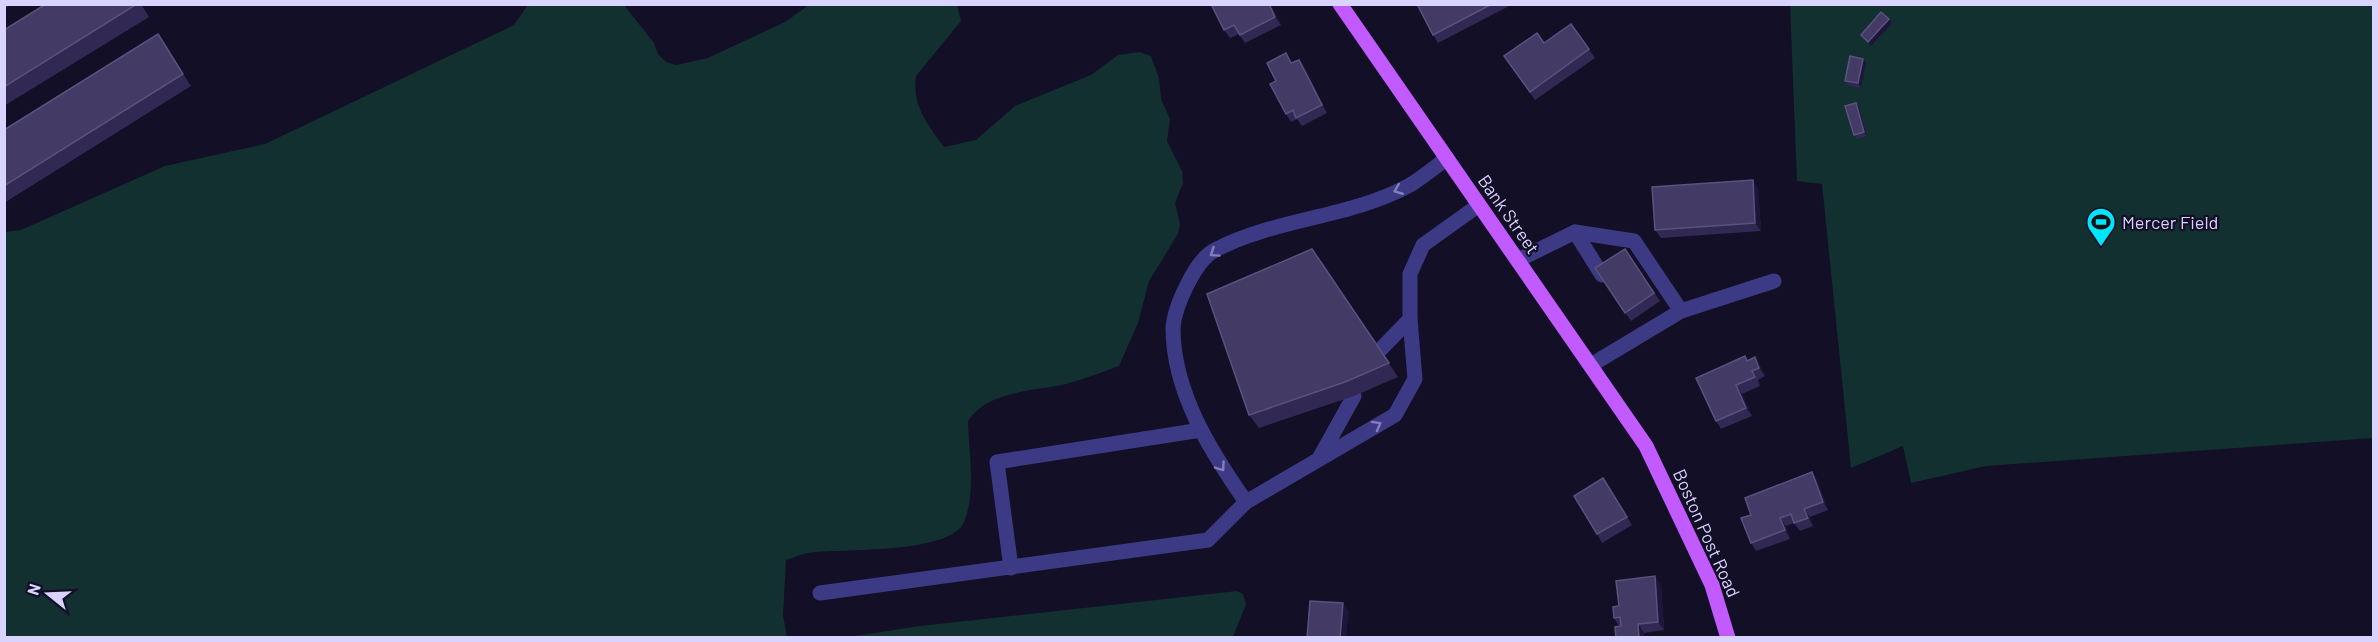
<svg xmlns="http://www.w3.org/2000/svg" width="2378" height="642" font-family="Barlow,sans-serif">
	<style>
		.green { fill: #12302f }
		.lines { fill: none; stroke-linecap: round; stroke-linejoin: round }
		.service { stroke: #3d3a85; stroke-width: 15 }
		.primary { stroke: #c25bff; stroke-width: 15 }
		.wall { fill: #312854 }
		.shaded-wall { fill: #1d163a }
		.building { fill: #433a66; stroke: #5a527e; stroke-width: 1.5 }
		.oneway { stroke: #837fbc }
		.labels { text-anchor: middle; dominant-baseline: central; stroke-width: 4.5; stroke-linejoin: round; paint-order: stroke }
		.street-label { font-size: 18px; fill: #d9d4ff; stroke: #130f26 }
		.poi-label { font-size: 18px; fill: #d9d4ff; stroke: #130f26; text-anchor: start }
	</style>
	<rect width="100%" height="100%" fill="#130f26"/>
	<g class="green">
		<path d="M528 5H624L654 43 658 54 666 62 676 65 708 58 785 22 809 5H957L961 21 916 76C912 105 927 124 944 147L976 140 1015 106 1091 75 1118 55 1140 52 1151 56 1159 78 1161 99 1170 119 1167 141 1182 171 1183 183 1175 203 1180 224 1178 234 1149 281 1138 323 1119 366C1102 372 1084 379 1066 384 1035 391 985 391 968 422 969 453 976 493 964 522 950 555 840 548 808 553 801 554 793 558 786 560L783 615 787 637H791H5V232L21 230 165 166 265 144 514 25Z"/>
		<polygon points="1790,5 2373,5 2373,438 1986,466 1911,483 1903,446 1851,468 1822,184 1797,181"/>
		<polygon points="1237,591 1243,594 1246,604 1233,637 848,637 920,626"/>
	</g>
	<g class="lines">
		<g class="service">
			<path d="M1447 158C1435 167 1423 177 1410 185 1350 218 1276 218 1215 250 1203 256 1193 273 1187 285 1181 297 1174 314 1173 328 1173 392 1211 452 1246 502L1395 415 1415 379 1410 319V274L1423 245 1479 205"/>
			<polyline points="1575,232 1602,275"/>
			<polyline points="1518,260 1575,232 1634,241 1681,311 1591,365"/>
			<polyline points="1681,311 1774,281"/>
			<polyline points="1380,350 1410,319"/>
			<polyline points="1320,457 1354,396"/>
			<polyline points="1011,568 997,462 1201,430"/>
			<polyline points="820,593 1208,540 1246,502"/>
		</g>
		<polyline class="primary" points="1340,4 1646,446 1712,585 1728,638"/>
	</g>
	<g class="wall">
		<polygon points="4,4 12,4 4,9"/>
		<polygon points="46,4 141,4 149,17 4,106 4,30"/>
		<polygon points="1270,4 1281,25 1245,43 1239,34 1230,38 1224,30"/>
		<polygon points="1417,4 1513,4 1438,43 1433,35"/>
		<polygon points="1571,24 1595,58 1535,100 1504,56 1544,43"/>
		<polygon points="158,34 191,86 4,203 4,130"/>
		<polygon points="1863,59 1866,63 1861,88 1848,85 1845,81"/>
		<polygon points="1299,60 1305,68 1327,113 1302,126 1297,119 1291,122 1286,114 1293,63"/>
		<polygon points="1856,103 1859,108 1867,136 1857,139 1854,135"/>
		<polygon points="1758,188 1761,231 1661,238 1655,230"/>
		<polygon points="1625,249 1660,301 1631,321 1595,268"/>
		<polygon points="1322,262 1398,377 1354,396 1259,428 1249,415"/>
		<polygon points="1745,356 1748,360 1760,366 1765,376 1758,380 1760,386 1742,394 1752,416 1721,429 1716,421"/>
		<polygon points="1812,472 1817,480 1828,510 1810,517 1813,526 1800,531 1794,523 1786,526 1790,539 1756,551 1751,543"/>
		<polygon points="1609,487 1632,525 1602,543 1597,534"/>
		<polygon points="1661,584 1664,630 1644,633 1619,626 1614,618 1619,606"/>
	</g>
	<g class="shaded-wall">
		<polygon points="1269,4 1270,4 1281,25 1275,17"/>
		<polygon points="1889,19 1892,23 1871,46 1868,42"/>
		<polygon points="158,34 166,45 191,86 183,74"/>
		<polygon points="1863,59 1866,63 1861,88 1858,83"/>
		<polygon points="1299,60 1305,68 1327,113 1322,105"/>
		<polygon points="1856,103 1859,108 1867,136 1864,132"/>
		<polygon points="1753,180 1758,188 1761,231 1755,223"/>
		<polygon points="1755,357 1760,366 1765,376 1759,368"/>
		<polygon points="1736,385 1742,394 1752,416 1746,408"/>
		<polygon points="1812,472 1817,480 1828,510 1823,502"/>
		<polygon points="1804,509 1810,517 1813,526 1808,518"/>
		<polygon points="1780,518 1786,526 1790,539 1785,530"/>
		<polygon points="1655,576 1661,584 1664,630 1658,622"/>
		<polygon points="1343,603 1349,612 1346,638 1340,638"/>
		<polygon points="1638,624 1644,633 1644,638 1639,638"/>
	</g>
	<g class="building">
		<polygon points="46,4 137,4 4,87 4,30"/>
		<polygon points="1211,4 1269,4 1275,17 1240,35 1234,25 1224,30"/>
		<polygon points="1417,4 1492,4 1433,35"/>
		<polygon points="1881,12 1889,19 1868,42 1861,35"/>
		<polygon points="1571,24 1589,49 1530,92 1504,56 1537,33 1544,43"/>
		<polygon points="158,34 183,74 4,186 4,130"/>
		<polygon points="1286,53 1291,63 1299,60 1322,105 1296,118 1293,110 1286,114 1270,84 1276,81 1267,63"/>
		<polygon points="1850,56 1863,59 1858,83 1845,81"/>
		<polygon points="1856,103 1864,132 1854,135 1845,106"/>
		<polygon points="1753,180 1755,223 1655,230 1652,187"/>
		<polygon points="1312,249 1389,363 1345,382 1249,415 1207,294"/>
		<polygon points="1625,249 1654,293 1625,313 1595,268"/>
		<polygon points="1745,356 1747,361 1755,357 1759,368 1752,371 1755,377 1736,385 1746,408 1716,421 1696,378"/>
		<polygon points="1812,472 1823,502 1804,509 1808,518 1794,523 1791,514 1780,518 1785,530 1751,543 1741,518 1751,515 1745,498"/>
		<polygon points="1603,478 1627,517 1597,534 1574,496"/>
		<polygon points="1655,576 1658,622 1638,624 1639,638 1616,638 1615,627 1621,626 1620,617 1614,618 1613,607 1619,606 1616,581"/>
		<polygon points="1310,601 1343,603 1340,638 1307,638"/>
	</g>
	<defs><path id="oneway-chevron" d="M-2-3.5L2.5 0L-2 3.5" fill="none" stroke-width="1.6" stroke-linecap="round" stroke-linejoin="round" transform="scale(1.5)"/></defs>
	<g class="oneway">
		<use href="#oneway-chevron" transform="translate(1398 190) rotate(158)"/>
		<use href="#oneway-chevron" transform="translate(1214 253) rotate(146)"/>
		<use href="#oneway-chevron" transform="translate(1377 425) rotate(-29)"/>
		<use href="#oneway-chevron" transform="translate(1221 467) rotate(55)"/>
	</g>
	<defs>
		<g id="stadium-pin" transform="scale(1.5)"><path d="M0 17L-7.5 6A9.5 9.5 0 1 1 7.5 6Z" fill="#00e5ff" stroke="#130f26"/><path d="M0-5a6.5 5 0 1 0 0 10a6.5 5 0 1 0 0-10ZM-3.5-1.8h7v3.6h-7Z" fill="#111"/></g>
	</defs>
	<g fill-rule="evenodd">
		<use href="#stadium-pin" x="2101" y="222"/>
	</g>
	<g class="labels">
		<g class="street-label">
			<text transform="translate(1509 214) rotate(55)">Bank Street</text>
			<text transform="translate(1707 533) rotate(66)">Boston Post Road</text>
		</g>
		<g class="poi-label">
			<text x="2122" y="222">Mercer Field</text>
		</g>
	</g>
	<rect width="2378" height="642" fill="none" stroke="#d9d4ff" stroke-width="12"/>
	<g transform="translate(48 594) rotate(288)" stroke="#130f26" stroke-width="4.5" paint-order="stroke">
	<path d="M0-4.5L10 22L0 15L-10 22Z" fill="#d9d4ff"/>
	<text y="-9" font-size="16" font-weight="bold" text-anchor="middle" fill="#d9d4ff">N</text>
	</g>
</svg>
